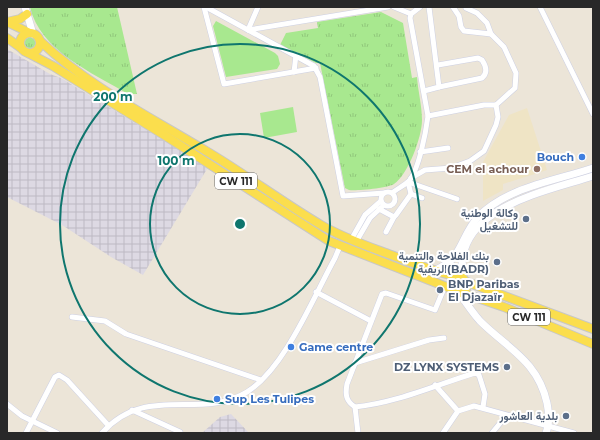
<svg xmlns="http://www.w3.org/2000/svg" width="600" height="440" font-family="Montserrat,Vazirmatn,sans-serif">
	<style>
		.industrial { fill: url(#industrial-grid) }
		.education { fill: #efe4c5 }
		.grass { fill: url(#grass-tufts) }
		.park { fill: #a8e88f }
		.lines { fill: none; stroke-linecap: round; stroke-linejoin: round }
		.street-casing { stroke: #cdd0e3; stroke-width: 6 }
		.secondary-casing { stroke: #cdd0e3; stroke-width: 8 }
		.primary-casing { stroke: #c7c7c7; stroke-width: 10 }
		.street { stroke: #fff; stroke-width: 5 }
		.secondary { stroke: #fff; stroke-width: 7 }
		.primary { stroke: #fbde4d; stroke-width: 8 }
		.ring { fill: none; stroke: #0f766e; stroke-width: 2 }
		.shop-dot { fill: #3f7fe0; stroke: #fff; stroke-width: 1.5 }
		.education-dot { fill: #8d6e63; stroke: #fff; stroke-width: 1.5 }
		.service-dot { fill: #5c6f8a; stroke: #fff; stroke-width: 1.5 }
		.labels { text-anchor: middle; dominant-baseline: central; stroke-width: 4; stroke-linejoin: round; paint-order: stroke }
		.shield { fill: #fff; stroke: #686868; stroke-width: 1 }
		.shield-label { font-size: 10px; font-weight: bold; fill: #282828 }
		.shop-label { font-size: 11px; font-weight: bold; fill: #366cbe; stroke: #fff; text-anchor: start }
		.education-label { font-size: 11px; font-weight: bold; fill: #785e54; stroke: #fff; text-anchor: end }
		.service-label { font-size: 11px; font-weight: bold; fill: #4e5e75; stroke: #fff; text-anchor: end }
		.centre { fill: #0f766e; stroke: #fff; stroke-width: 2 }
		.ring-label { font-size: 12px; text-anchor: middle; font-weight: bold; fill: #0f766e; stroke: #fff; stroke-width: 4; stroke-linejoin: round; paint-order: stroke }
	</style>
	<defs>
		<pattern id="industrial-grid" width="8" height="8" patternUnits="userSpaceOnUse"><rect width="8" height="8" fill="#ddd9e3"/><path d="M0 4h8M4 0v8" fill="none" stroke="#bebac3"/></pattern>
		<pattern id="grass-tufts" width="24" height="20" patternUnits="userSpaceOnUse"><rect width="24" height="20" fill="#a8e88f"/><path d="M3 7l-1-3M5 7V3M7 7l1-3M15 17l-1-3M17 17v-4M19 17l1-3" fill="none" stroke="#91c77b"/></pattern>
	</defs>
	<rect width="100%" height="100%" fill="#ece5d8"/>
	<g class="industrial">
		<polygon points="7,49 50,74 61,78 201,163 207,169 143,275 111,257 62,225 7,197"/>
		<polygon points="231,414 249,433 202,433 220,417"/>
	</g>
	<polygon class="education" points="527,108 547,170 503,184 503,190 483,201 483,162 509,115"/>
	<g class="grass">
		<path d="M30 7H117L137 94H128C93 73 40 51 30 7Z"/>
		<path d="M381 12 403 23 412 78 417 77C418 91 422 106 422 120 422 137 408 175 394 184 388 188 357 191 349 190L345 188 320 63H316L280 45 286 33 318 28 317 22Z"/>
		<circle cx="30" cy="43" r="5.5"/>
	</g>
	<g class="park">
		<polygon points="216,21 275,53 278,56 280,64 277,69 226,77 213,26"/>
		<polygon points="293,107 297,132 264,138 260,113"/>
	</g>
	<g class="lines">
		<g class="street-casing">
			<g id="street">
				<polyline points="204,7 224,84 316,68"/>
				<polyline points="206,7 314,66 320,77 343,196 384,193"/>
				<polyline points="394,7 411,14"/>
				<polyline points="453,7 459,16 461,27 464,31 491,34"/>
				<polyline points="540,7 593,114"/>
				<polyline points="248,30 388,7"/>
				<polyline points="248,30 258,7"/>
				<path d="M438 65 478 58 482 60C486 66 488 73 482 78L439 87"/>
				<polyline points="294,72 296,55"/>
				<polyline points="424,91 439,87 429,7"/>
				<polyline points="428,116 484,105 496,105 515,88 516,73 504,47 491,34 487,23 477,13 466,8"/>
				<polyline points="420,152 448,148"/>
				<polyline points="411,178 425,170 451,168 470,161 484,151 496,125 498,117 496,105"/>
				<polyline points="408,182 457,199"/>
				<circle cx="388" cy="199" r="7"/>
				<path d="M392 193C397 189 403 186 408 182 419 171 426 131 428 116L410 18 411 14 420 7"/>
				<polyline points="411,194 422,198"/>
				<polyline points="379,209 394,217 396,215 411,194 408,182"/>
				<polyline points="386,232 394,217"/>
				<polyline points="351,240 365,215 381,201"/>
				<polyline points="356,242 370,218 384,205"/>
				<path d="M445 286 435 310 386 293 382 294 347 384C345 395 346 401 355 407 396 403 436 385 475 373L479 375 485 394 483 407"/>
				<polyline points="316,292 371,321"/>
				<polyline points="72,317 105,321 126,334 261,380"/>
				<polyline points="355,363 429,340 444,338"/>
				<polyline points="435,385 458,411"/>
				<polyline points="7,404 22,416 57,433"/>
				<polyline points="355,407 358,433"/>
				<polyline points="132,410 180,432"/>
				<polyline points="26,433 55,377 59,375 67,380 108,425"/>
				<path d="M102 433C146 383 200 421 247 392 285 368 313 298 335 258L340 246"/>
				<polyline points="443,433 458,411 474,406 574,433"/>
				<polyline points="492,433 506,416"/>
			</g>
		</g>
		<g class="secondary-casing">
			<g id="secondary">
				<polyline points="25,7 33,34"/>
				<path d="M434 271C442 267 452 262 456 254 464 242 467 229 478 217 507 187 555 181 593 168"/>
				<path d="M463 278C451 208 545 192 593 176"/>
				<path d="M460 294C466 303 472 312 480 321 507 348 538 361 547 403 549 414 550 423 546 433"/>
			</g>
		</g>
		<g class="primary-casing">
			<g id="primary">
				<polyline points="7,22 30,33"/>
				<polyline points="7,22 20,19 27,14"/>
				<circle cx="30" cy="43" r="10"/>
				<polyline points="7,38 21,48"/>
				<path d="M40 41C88 86 150 117 206 151 245 174 282 202 321 225 343 238 367 246 391 255 415 264 438 273 463 278L468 285 463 293H457L452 289V283L456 278"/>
				<polyline points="28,53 53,66 164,135 329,241 452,289"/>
				<polyline points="467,282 593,329"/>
				<polyline points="463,293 504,307 593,344"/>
			</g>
		</g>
		<use href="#street" class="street"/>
		<use href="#secondary" class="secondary"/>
		<use href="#primary" class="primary"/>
	</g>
	<g class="ring">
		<circle cx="240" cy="224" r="90"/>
		<circle cx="240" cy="224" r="180"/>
	</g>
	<g class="shop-dot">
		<circle cx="582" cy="157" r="4"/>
		<circle cx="291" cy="347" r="4"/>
		<circle cx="217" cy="399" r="4"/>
	</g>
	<circle class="education-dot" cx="537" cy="169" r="4"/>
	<g class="service-dot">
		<circle cx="526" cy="219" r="4"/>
		<circle cx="497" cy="262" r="4"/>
		<circle cx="440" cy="290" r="4"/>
		<circle cx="507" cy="367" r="4"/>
		<circle cx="566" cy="416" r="4"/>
	</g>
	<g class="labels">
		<g class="shield">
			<rect x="215" y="173" width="42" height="16" rx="3"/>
			<rect x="508" y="309" width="42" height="16" rx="3"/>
		</g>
		<g class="shield-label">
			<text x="236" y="181">CW 111</text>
			<text x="529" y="317">CW 111</text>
		</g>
		<g class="shop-label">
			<text x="574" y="157" text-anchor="end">Bouch</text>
			<text x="299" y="347">Game centre</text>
			<text x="225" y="399">Sup Les Tulipes</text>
		</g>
		<g class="education-label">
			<text x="529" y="169">CEM el achour</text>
		</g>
		<g class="service-label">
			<text x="518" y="213">وكالة الوطنية<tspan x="518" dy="13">للتشغيل</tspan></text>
			<text x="489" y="256">بنك الفلاحة والتنمية<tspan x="489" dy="13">الريفية(BADR)</tspan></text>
			<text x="448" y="284" text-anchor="start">BNP Paribas<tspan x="448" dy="13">El Djazaïr</tspan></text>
			<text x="499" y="367">DZ LYNX SYSTEMS</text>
			<text x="558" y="416">بلدية العاشور</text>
		</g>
	</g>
	<circle cx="240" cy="224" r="6" class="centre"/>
	<g class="ring-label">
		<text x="113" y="101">200 m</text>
		<text x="176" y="165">100 m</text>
	</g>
	<rect width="600" height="440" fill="none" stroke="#282828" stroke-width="16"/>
</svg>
